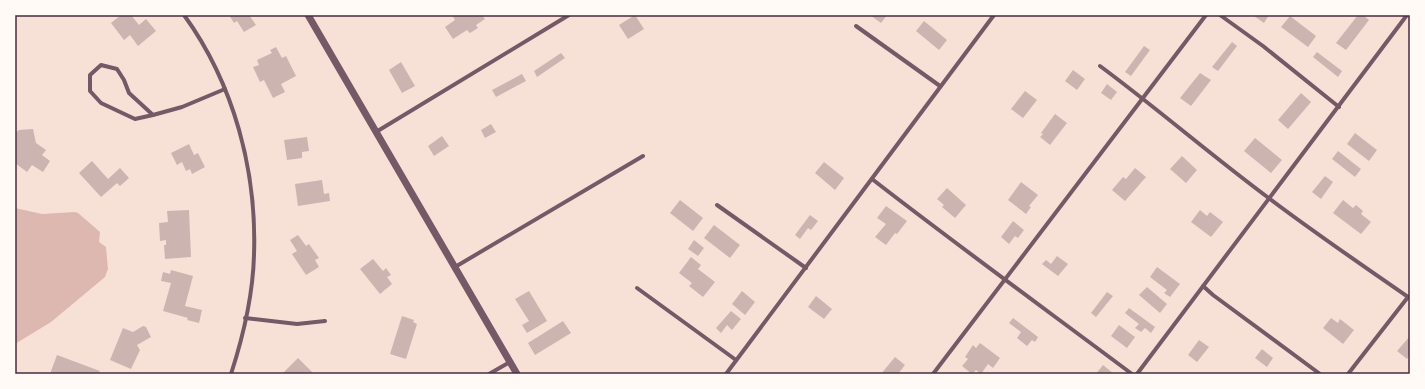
<svg xmlns="http://www.w3.org/2000/svg" width="1425" height="389" font-family="Ubuntu,sans-serif">
	<style>
		.water { fill: #dcb8b0 }
		.building { fill: #ccb4b1 }
		.lines { fill: none; stroke-linecap: round; stroke-linejoin: round }
		.minor { stroke: #755966; stroke-width: 4 }
		.tertiary { stroke: #755966; stroke-width: 7 }
		.neatline { fill: none; stroke: #4a2c40; stroke-width: 1.5 }
	</style>
	<rect width="100%" height="100%" fill="#f7e1d7"/>
	<polygon class="water" points="15,208 42,214 75,212 78,213 100,232 99,242 106,247 108,269 105,277 51,322 15,344"/>
	<g class="building">
		<polygon points="121,15 131,15 139,25 146,19 156,31 138,46 130,35 124,40 111,23"/>
		<polygon points="229,15 249,15 256,25 244,32 237,21 234,23"/>
		<polygon points="452,15 482,15 485,19 476,25 478,28 470,33 467,30 453,39 445,27 455,20"/>
		<polygon points="635,15 644,29 628,39 619,25"/>
		<polygon points="870,15 887,15 881,23"/>
		<polygon points="1255,15 1269,15 1264,23 1254,16"/>
		<polygon points="1358,15 1363,15 1369,20 1346,50 1336,43"/>
		<polygon points="1290,16 1316,36 1308,47 1281,27"/>
		<polygon points="924,21 947,40 939,50 916,31"/>
		<polygon points="1232,42 1237,46 1218,71 1212,67"/>
		<polygon points="1144,46 1150,50 1131,76 1125,72"/>
		<polygon points="276,47 282,58 286,56 296,76 281,84 285,92 273,98 264,80 260,82 253,67 259,65 257,60 272,53 270,50"/>
		<polygon points="1317,52 1342,71 1338,77 1313,57"/>
		<polygon points="561,53 565,58 537,77 534,71"/>
		<polygon points="401,62 415,86 402,93 389,70"/>
		<polygon points="1073,70 1085,79 1077,90 1065,81"/>
		<polygon points="1200,73 1211,80 1191,106 1180,98"/>
		<polygon points="522,74 526,81 496,97 492,90"/>
		<polygon points="1107,84 1117,92 1111,100 1101,93"/>
		<polygon points="1025,91 1037,100 1023,118 1011,109"/>
		<polygon points="1301,93 1311,102 1288,129 1278,120"/>
		<polygon points="1055,114 1067,123 1050,145 1040,137 1043,134 1041,133"/>
		<polygon points="491,124 496,132 485,138 481,130"/>
		<polygon points="33,129 36,143 46,150 42,155 50,161 43,172 32,165 27,172 15,163 15,133 19,130"/>
		<polygon points="1355,133 1377,150 1369,161 1347,144"/>
		<polygon points="442,136 449,146 434,156 428,146"/>
		<polygon points="307,137 309,151 302,152 302,158 287,160 284,140"/>
		<polygon points="1255,138 1282,160 1271,173 1244,151"/>
		<polygon points="189,144 194,155 198,153 205,167 192,174 190,169 186,171 182,162 177,165 171,153"/>
		<polygon points="1338,151 1361,169 1355,177 1332,159"/>
		<polygon points="1182,156 1197,170 1186,183 1170,169"/>
		<polygon points="92,161 108,179 120,168 129,178 120,186 117,183 101,197 79,173"/>
		<polygon points="824,162 844,178 835,190 815,173"/>
		<polygon points="1135,168 1146,177 1125,201 1112,190 1123,177 1126,179"/>
		<polygon points="1325,176 1333,182 1321,199 1312,192"/>
		<polygon points="322,180 324,194 329,193 330,201 298,206 295,184"/>
		<polygon points="1021,182 1038,195 1029,206 1031,207 1026,214 1008,200"/>
		<polygon points="947,188 966,205 955,218 942,207 944,205 937,199"/>
		<polygon points="680,200 703,218 693,231 670,213"/>
		<polygon points="1343,200 1353,208 1356,205 1363,211 1361,214 1371,222 1361,234 1333,213"/>
		<polygon points="886,206 907,221 897,234 895,233 886,245 875,237 886,224 877,218"/>
		<polygon points="189,210 191,257 165,259 164,245 166,245 166,240 160,241 159,223 168,222 167,211"/>
		<polygon points="1200,210 1207,216 1210,212 1223,222 1211,237 1191,222"/>
		<polygon points="810,215 818,221 811,230 808,228 800,239 795,235"/>
		<polygon points="1013,221 1024,230 1018,238 1015,236 1009,244 1001,237"/>
		<polygon points="714,225 740,245 730,258 704,238"/>
		<polygon points="298,235 306,246 309,244 319,258 315,260 319,267 306,275 292,254 297,251 290,240"/>
		<polygon points="694,240 704,248 698,256 688,249"/>
		<polygon points="1057,256 1068,264 1058,276 1042,264 1046,260 1051,264"/>
		<polygon points="691,257 701,265 698,269 715,282 703,297 689,286 692,283 679,273"/>
		<polygon points="373,259 383,271 386,268 391,275 387,277 392,284 380,294 360,269"/>
		<polygon points="1157,267 1180,284 1170,297 1164,293 1167,290 1150,277"/>
		<polygon points="171,270 193,276 185,306 202,310 199,323 187,320 188,318 163,311 171,283 161,281 163,272 170,274"/>
		<polygon points="1147,287 1167,304 1160,313 1139,295"/>
		<polygon points="529,291 547,321 527,333 522,325 529,321 515,299"/>
		<polygon points="742,291 755,302 745,315 732,304"/>
		<polygon points="1107,292 1113,296 1096,317 1091,313"/>
		<polygon points="816,296 832,309 824,319 808,307"/>
		<polygon points="1129,308 1155,327 1151,333 1145,328 1141,332 1135,328 1139,324 1125,313"/>
		<polygon points="731,311 741,319 732,330 727,325 721,333 716,328"/>
		<polygon points="402,316 414,320 413,322 417,324 406,359 390,354"/>
		<polygon points="1013,318 1038,337 1035,342 1032,340 1027,346 1017,338 1021,332 1009,323"/>
		<polygon points="1331,318 1338,323 1340,319 1354,330 1343,344 1323,328"/>
		<polygon points="563,321 571,333 535,355 528,343"/>
		<polygon points="1119,325 1135,337 1127,348 1111,336"/>
		<polygon points="143,326 146,327 151,337 137,345 140,350 131,369 110,360 123,328 133,332"/>
		<polygon points="1410,336 1410,355 1407,359 1397,351"/>
		<polygon points="1199,340 1209,347 1197,362 1188,355"/>
		<polygon points="980,343 1000,358 993,368 988,364 981,374 976,370 972,374 962,366 968,359 965,357 973,345 976,348"/>
		<polygon points="1262,349 1273,358 1267,367 1255,358"/>
		<polygon points="57,355 100,371 98,374 50,374"/>
		<polygon points="895,357 905,365 898,374 881,374"/>
		<polygon points="298,358 314,374 282,374"/>
		<polygon points="1103,365 1114,374 1096,374"/>
	</g>
	<g class="lines">
		<g class="minor">
			<path d="M184 15C234 84 257 171 254 255 253 294 243 337 231 374"/>
			<polyline points="1220,15 1263,46 1339,107"/>
			<polyline points="856,26 940,86"/>
			<polygon points="101,65 117,69 124,80 129,93 153,115 135,119 101,103 90,91 90,75"/>
			<path d="M1100 66C1158 109 1212 156 1270 199 1315 233 1362 265 1408 297L1348 374"/>
			<polyline points="153,115 182,107 225,89"/>
			<polyline points="376,132 569,15"/>
			<path d="M872 179C957 245 1045 309 1132 374"/>
			<polyline points="717,205 806,268"/>
			<polyline points="455,267 643,156"/>
			<polyline points="1203,286 1213,295 1320,374"/>
			<polyline points="637,288 736,360"/>
			<polyline points="245,318 297,324 325,321"/>
			<polyline points="489,374 510,362"/>
			<path d="M726 374C816 255 904 134 994 15"/>
			<polyline points="933,374 1206,15"/>
			<polyline points="1137,374 1407,15"/>
		</g>
		<polyline class="tertiary" points="308,15 517,374"/>
	</g>
	<rect width="1425" height="389" fill="none" stroke="#fffaf5" stroke-width="32"/>
	<rect x="16" y="16" width="1393" height="357" class="neatline"/>
</svg>
